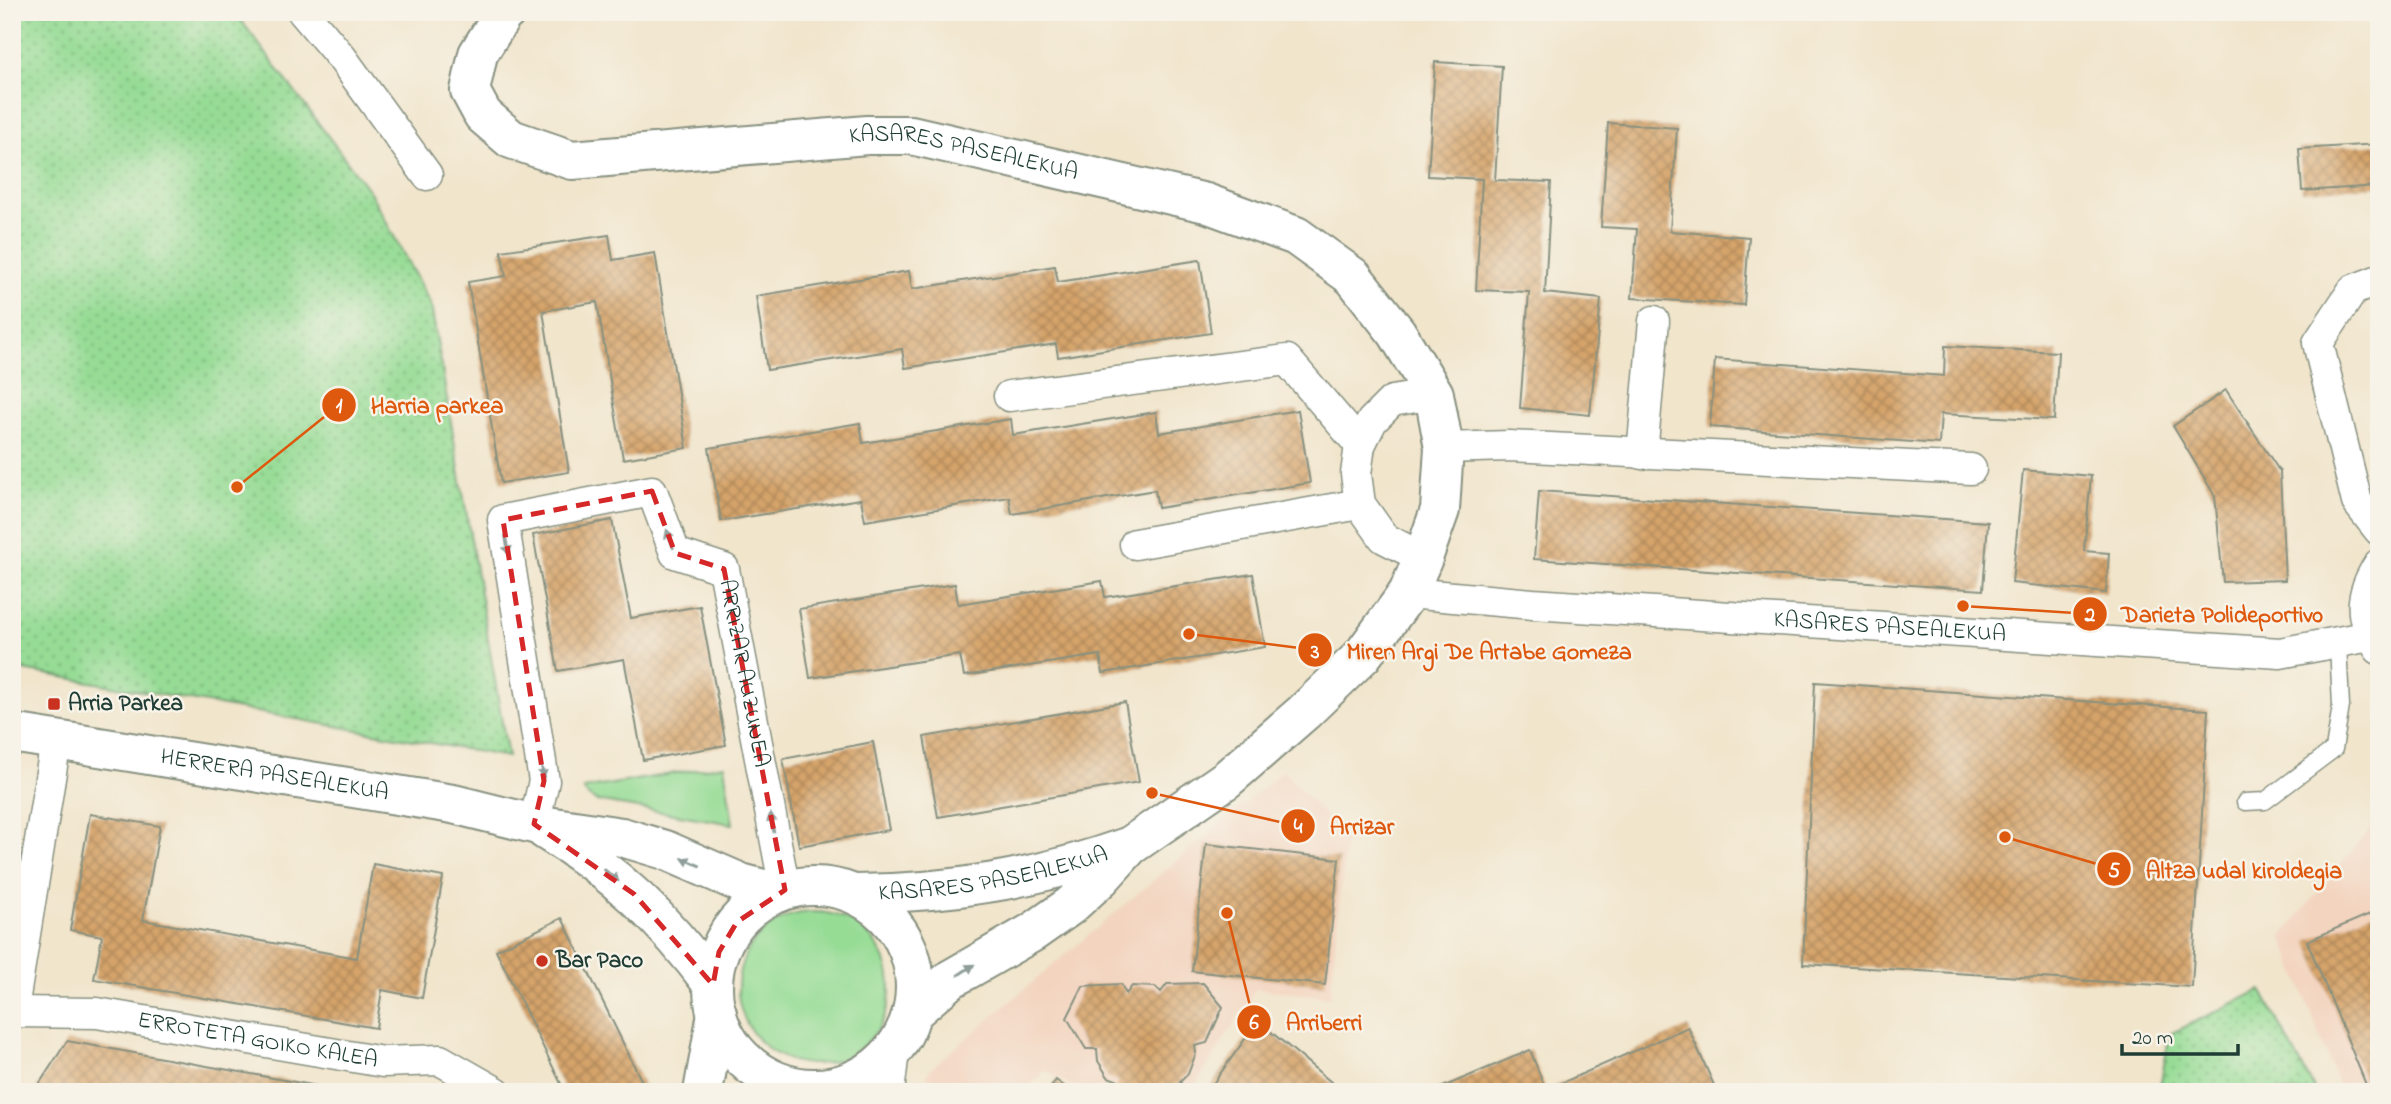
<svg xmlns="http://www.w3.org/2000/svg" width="2391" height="1104" font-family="'Indie Flower',sans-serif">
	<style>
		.built { fill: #f3d4bf }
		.grass { fill: #96dc95; stroke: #5a8c64; stroke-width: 2 }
		.park { fill: url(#park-dots); stroke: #5a8c64; stroke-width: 2 }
		.building { fill: url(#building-cross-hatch) }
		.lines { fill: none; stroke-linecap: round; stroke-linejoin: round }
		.lane-casing { stroke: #889180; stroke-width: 19 }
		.street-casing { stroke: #889180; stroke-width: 33 }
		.secondary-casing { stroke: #889180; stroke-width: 42 }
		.lane { stroke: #fff; stroke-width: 16 }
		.street { stroke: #fff; stroke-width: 30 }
		.secondary { stroke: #fff; stroke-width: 38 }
		.oneway { fill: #8f9e9a }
		.marked { fill: none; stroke: #d62828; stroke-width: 5; stroke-dasharray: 14 9; stroke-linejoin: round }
		.poi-dot { fill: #c8321e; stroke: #f7f3e8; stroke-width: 2.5 }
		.labels { text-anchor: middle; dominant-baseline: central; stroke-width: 5; stroke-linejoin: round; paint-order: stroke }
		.street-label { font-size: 23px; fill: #1f3d34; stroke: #f7f3e8 }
		.poi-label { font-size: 23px; font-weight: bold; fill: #1f3d34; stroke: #f7f3e8; text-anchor: start }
		.leader { fill: none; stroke: #de580e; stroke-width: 2.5 }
		.callout-dot { fill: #de580e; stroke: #f7f3e8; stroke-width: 2.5 }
		.mark-label { font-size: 21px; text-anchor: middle; font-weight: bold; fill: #fff }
		.callout-label { font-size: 24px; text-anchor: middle; font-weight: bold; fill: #de580e; stroke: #f7f3e8; stroke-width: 5; stroke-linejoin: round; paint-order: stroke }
	</style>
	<defs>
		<pattern id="park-dots" width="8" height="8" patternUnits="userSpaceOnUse" patternTransform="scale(1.75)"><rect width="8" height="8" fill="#96dc95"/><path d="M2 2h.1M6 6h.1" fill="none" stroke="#7ab47a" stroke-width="1.8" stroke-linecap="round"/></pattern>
		<pattern id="building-cross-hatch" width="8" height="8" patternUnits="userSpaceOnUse" patternTransform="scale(1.75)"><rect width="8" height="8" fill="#d6a46b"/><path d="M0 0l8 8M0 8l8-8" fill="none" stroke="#ad8759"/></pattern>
	</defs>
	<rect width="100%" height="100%" fill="#f7f3e8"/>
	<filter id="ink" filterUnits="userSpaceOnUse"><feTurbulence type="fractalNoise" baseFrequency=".0143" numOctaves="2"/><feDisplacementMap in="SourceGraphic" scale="14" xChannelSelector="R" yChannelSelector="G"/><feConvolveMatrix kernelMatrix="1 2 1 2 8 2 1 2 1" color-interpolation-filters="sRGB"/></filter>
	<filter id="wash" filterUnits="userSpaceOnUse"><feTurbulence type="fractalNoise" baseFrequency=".00686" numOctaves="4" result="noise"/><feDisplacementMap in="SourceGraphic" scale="28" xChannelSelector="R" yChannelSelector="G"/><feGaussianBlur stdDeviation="1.57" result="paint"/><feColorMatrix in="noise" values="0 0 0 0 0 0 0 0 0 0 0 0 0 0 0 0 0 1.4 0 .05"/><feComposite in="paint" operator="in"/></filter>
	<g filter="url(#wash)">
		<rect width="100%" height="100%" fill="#f1e5cc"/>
		<g class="built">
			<polygon points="1283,771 1346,837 1330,997 1256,989 1191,1092 1082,1092 1045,1070 1024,1092 921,1092 930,1069"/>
			<polygon points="2379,818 2379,1092 2341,1092 2282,936"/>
		</g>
		<g class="grass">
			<polygon points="724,765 733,824 596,801 587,795 583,789"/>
			<circle cx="814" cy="988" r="76"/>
		</g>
		<g class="park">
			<polygon points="12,12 231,12 240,19 370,192 431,305 508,757 12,668"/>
			<polygon points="2261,990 2316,1092 2159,1092 2170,1034"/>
		</g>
		<g id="blocks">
			<g class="building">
				<polygon points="1435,62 1502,66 1495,180 1551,182 1545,293 1601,299 1590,415 1520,408 1529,292 1476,290 1482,179 1428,176"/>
				<polygon points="1608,123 1677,128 1670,231 1749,237 1744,305 1632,298 1637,229 1601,227"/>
				<polygon points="2379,144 2379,186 2302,191 2299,149"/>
				<polygon points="609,235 613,260 655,253 687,448 623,459 597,302 543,311 569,472 501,483 468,282 506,276 501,251"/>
				<polygon points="1200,260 1211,333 1058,357 1056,344 905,368 902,349 767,370 756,296 909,271 912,289 1055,266 1058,282"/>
				<polygon points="1945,346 2058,352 2054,420 1941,414 1939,444 1710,427 1715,359 1944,376"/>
				<polygon points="2226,390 2280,472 2285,580 2223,582 2215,496 2173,426"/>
				<polygon points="1298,410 1310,483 1158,508 1155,490 1012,514 1009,497 865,521 861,499 721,521 709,448 860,423 863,443 1011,419 1013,435 1156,412 1159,433"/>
				<polygon points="2023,470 2091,476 2084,551 2109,553 2106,593 2012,583"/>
				<polygon points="1539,491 1988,522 1983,590 1534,559"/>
				<polygon points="612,520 631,618 700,606 726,745 643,760 624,659 558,671 533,535"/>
				<polygon points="1253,574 1265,647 1103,673 1100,655 964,676 960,655 810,678 799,609 955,584 958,604 1102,581 1105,597"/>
				<polygon points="1815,682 2208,710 2192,987 1803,964"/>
				<polygon points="1125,702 1139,782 938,817 924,737"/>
				<polygon points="873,742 889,830 799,846 783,759"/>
				<polygon points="90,814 160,826 143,920 357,958 373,864 443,877 422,998 382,990 376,1028 94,979 102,936 70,930"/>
				<polygon points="1206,844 1339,859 1325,985 1192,971"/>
				<polygon points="2379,910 2379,1092 2369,1092 2307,941"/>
				<polygon points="562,918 647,1092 565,1092 496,950"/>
				<polygon points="1203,983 1223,1007 1207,1043 1195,1046 1196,1053 1188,1074 1180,1082 1185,1089 1183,1092 1113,1092 1119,1081 1108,1077 1098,1061 1097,1049 1086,1049 1067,1018 1083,986 1121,984 1126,994 1132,986 1155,987 1161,992 1167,984"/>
				<polygon points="1258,1021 1343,1092 1207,1092"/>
				<polygon points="1688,1027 1717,1092 1431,1092 1530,1050 1546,1090"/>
				<polygon points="67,1041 340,1090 340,1092 34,1092"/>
				<polygon points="1056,1080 1072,1092 1048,1092"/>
			</g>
		</g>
	</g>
	<g filter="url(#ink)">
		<use href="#blocks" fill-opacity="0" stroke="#889180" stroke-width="2"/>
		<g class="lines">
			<g class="lane-casing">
				<polyline id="lane" points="2245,802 2265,801 2334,749 2341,706 2338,644"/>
			</g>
			<g class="street-casing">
				<g id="street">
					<polyline points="303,12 342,58 427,175"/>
					<polyline points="2379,280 2353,290 2318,343 2357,502 2379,530"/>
					<polyline points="1009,396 1287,360 1360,445"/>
					<polyline points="1444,448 1509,446 1971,469"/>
					<polyline points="1642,454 1654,321"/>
					<polyline points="1135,544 1360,504"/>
					<polyline points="1423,558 1384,538 1360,504 1356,474 1360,445 1372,421 1392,401 1434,394"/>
					<path d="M2379 564C2359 595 2358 619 2379 649"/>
					<path id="s1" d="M1408 593 1533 604 2280 653 2370 636"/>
					<path id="s2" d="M534 824 544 781 503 520 652 491 675 553 724 569 785 890"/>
					<path id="s3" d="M12 1012 97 1013 383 1062 440 1060 496 1092"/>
					<polyline points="12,1015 56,741"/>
					<polyline points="828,1087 835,1092"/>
					<polyline points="889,1092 894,1051"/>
				</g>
			</g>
			<g class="secondary-casing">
				<g id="secondary">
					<path id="s4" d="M506 12 503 14 478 54 470 91 483 115 511 139 572 160 867 135H911L1206 203 1296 236 1353 277 1397 333 1434 394 1444 448 1440 510 1423 558 1408 593 1362 656 1304 712 1227 779 1130 846 1101 878 1070 906 1033 932 951 979 913 1012"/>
					<path id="s5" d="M12 733 453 804 534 824 622 837 665 850 741 883 778 893"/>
					<path d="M545 830C615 872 664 919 713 985"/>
					<circle cx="814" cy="987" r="101"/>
					<path id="s6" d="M855 894C951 893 1036 879 1127 847"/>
					<polyline points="703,1092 717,1013"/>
				</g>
			</g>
			<use href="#lane" class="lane"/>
			<use href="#street" class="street"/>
			<use href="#secondary" class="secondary"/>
		</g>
		<defs><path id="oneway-solid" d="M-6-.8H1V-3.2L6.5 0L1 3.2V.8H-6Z" transform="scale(1.75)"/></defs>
		<g class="oneway">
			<use href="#oneway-solid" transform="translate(670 539) rotate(-110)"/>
			<use href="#oneway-solid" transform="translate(507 545) rotate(81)"/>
			<use href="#oneway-solid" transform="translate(542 769) rotate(82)"/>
			<use href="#oneway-solid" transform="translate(772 823) rotate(-101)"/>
			<use href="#oneway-solid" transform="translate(691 862) rotate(-157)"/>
			<use href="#oneway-solid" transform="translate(611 875) rotate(39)"/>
			<use href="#oneway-solid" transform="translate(966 970) rotate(-33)"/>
		</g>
	</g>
	<path class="marked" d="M652 491 675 553 724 569 785 890 737 922 719 952 713 985 634 894 534 824 544 781 503 520Z"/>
	<g class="poi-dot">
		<rect x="47" y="697" width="14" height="14" rx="3.5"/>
		<circle cx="542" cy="961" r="7"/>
	</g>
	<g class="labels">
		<g class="street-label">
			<text stroke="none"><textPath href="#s4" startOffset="612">KASARES PASEALEKUA</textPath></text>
			<text stroke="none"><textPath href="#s1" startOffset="483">KASARES PASEALEKUA</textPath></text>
			<text stroke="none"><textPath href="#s2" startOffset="684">ARRIZAR AUZUNEA</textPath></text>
			<text stroke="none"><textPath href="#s5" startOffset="266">HERRERA PASEALEKUA</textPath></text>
			<text stroke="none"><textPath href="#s6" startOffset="140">KASARES PASEALEKUA</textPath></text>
			<text stroke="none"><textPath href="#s3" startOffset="248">ERROTETA GOIKO KALEA</textPath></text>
		</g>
		<g class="poi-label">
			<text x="68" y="704">Arria Parkea</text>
			<text x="556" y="961">Bar Paco</text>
		</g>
	</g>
	<path class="leader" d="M237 487L339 405M1963 606L2090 614M1189 634L1315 650M1152 793L1298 826M2005 837L2114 869M1227 913L1254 1022"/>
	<g class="callout-dot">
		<circle cx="237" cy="487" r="7"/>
		<circle cx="1963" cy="606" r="7"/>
		<circle cx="1189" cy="634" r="7"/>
		<circle cx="1152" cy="793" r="7"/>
		<circle cx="2005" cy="837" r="7"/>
		<circle cx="1227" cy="913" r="7"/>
		<circle cx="339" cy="405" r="18"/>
		<circle cx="2090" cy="614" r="18"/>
		<circle cx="1315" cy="650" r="18"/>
		<circle cx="1298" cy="826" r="18"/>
		<circle cx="2114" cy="869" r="18"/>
		<circle cx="1254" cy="1022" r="18"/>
	</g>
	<g class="mark-label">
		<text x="339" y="412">1</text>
		<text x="2090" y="621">2</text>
		<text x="1315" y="658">3</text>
		<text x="1298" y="833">4</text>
		<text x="2114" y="877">5</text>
		<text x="1254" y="1029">6</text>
	</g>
	<g class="callout-label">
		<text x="437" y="413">Harria parkea</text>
		<text x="2222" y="622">Darieta Polideportiv0</text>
		<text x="1489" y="659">Miren Argi De Artabe Gomeza</text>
		<text x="1362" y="834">Arrizar</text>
		<text x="2244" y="878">Altza udal kiroldegia</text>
		<text x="1324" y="1030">Arriberri</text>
	</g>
	<rect width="2391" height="1104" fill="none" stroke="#f7f3e8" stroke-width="42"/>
	<path d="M2122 1044v10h116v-10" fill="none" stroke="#1f3d34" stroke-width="3.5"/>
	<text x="2132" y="1044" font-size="21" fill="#1f3d34" stroke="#f7f3e8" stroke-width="5" paint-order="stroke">20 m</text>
</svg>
